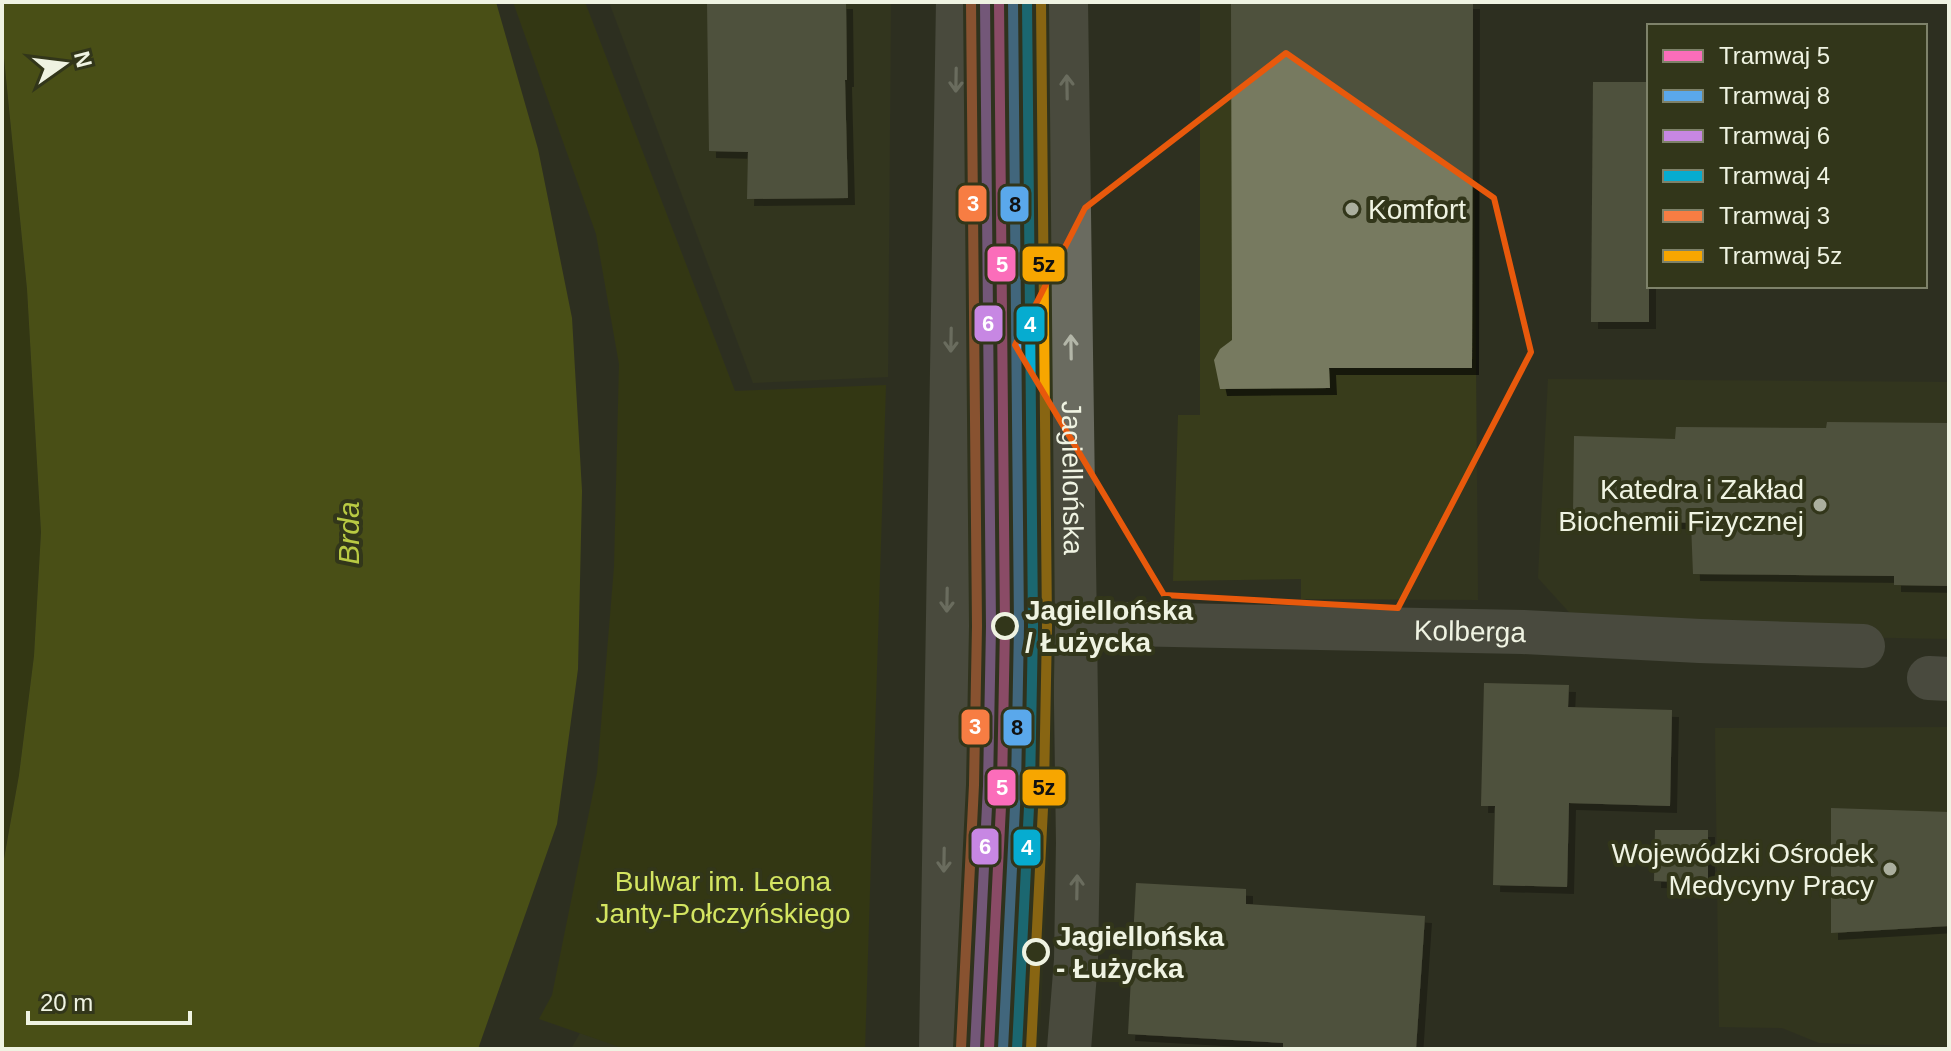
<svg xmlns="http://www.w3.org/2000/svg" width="1951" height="1051" font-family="Arial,sans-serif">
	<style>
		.built { fill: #383c1b }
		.green { fill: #3a4004 }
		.water { fill: #6c7709 }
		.building { fill: #777a60; filter: url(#shadow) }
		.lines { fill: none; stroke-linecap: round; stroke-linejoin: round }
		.minor { stroke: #6a6b63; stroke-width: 44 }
		.major { stroke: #6a6b60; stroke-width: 44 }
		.tram-1-casing { stroke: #32361a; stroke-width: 16 }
		.tram-2-casing { stroke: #32361a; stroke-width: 16 }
		.tram-3-casing { stroke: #32361a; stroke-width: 16 }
		.tram-4-casing { stroke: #32361a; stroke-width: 16 }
		.tram-5-casing { stroke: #32361a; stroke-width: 16 }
		.tram-6-casing { stroke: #32361a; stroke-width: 16 }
		.tram-1 { stroke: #fb6dba; stroke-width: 10 }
		.tram-2 { stroke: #5aa8eb; stroke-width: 10 }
		.tram-3 { stroke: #c787e3; stroke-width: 10 }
		.tram-4 { stroke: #06acd0; stroke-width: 10 }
		.tram-5 { stroke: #f77d43; stroke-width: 10 }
		.tram-6 { stroke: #f7a600; stroke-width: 10 }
		.oneway { stroke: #b3b6a8 }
		.marked { fill: none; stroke: #e8590c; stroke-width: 6; stroke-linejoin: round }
		.poi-dot { fill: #abaf9e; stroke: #32361a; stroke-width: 3 }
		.stop-dot { fill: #32361a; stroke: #eff3e2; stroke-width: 4 }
		.labels { text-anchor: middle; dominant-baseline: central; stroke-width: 8; stroke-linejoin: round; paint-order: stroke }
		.poi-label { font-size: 28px; fill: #eff3e2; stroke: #32361a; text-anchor: end }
		.street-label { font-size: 28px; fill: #eff3e2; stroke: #32361a }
		.stop-label { font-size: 28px; font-weight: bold; fill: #eff3e2; stroke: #32361a; text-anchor: start }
		.park-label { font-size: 28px; fill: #d4e561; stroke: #32361a }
		.water-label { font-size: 30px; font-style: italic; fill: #b9ca43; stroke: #32361a }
		.line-badge { stroke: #32361a; stroke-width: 3 }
		.badge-label { font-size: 22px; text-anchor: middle; font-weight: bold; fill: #fff }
		.pale-badge-label { font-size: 22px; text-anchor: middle; font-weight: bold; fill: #111 }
	</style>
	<defs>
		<filter id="shadow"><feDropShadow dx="7" dy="7" stdDeviation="0" flood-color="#0009"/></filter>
	</defs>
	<rect width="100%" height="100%" fill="#2e3020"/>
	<g class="built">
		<polygon points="609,2 891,2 888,377 753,383"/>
		<polygon points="1200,2 1473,2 1478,600 1301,599 1301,579 1173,581 1178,415 1200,415"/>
		<polygon points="1548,379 1949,382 1949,639 1587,632 1538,578"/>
		<polygon points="1949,727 1949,1047 1819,1043 1782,1028 1719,1027 1715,728"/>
		<polygon points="580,1033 619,1046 625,1049 571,1049"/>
	</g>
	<g class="green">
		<polygon points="513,2 585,2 735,391 886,385 865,1049 625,1049 539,1019 552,995 597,773 614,567 619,364 596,234"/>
		<polygon points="2,38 27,289 41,532 34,656 19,775 2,870"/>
	</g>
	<polygon class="water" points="2,2 496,2 538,149 572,318 582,491 578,669 557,824 478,1049 2,1049 2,870 19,775 34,656 41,532 27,289 2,38"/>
	<g class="building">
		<polygon points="707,2 846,2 847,80 845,80 848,198 747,199 748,152 709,151"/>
		<polygon points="1231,2 1473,2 1472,368 1329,368 1330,388 1220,389 1214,360 1220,349 1232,340"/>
		<polygon points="1593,82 1649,82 1649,322 1591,322"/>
		<polygon points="1827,422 1949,423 1949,586 1894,585 1894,576 1693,574 1691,523 1573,516 1574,436 1675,439 1676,427 1826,428"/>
		<polygon points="1484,683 1569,685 1568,707 1672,710 1670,806 1569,803 1567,887 1493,885 1495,806 1481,806"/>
		<polygon points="1831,808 1949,812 1949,926 1831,933"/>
		<polygon points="1655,830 1708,830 1708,883 1654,881"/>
		<polygon points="1136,883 1246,889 1246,904 1425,916 1416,1049 1283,1049 1283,1043 1128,1034"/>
	</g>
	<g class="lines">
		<g class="minor">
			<path id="s1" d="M1076 623 1523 632 1700 641 1863 646"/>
			<polyline points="1929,678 1949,679"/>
		</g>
		<g class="major">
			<path id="s2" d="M1066 2 1078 843 1076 960 1069 1049"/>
			<polyline points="941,1049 958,2"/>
		</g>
		<g class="tram-1-casing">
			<polyline id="tram-1" points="989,1049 1002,786 1005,626 999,2"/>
		</g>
		<g class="tram-2-casing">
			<polyline id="tram-2" points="1003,1049 1016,787 1019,626 1013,2"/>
		</g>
		<g class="tram-3-casing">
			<polyline id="tram-3" points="975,1048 988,786 991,626 985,2"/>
		</g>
		<g class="tram-4-casing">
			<polyline id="tram-4" points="1017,1049 1030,787 1033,627 1027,2"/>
		</g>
		<g class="tram-5-casing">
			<polyline id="tram-5" points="961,1048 974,785 977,626 971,2"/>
		</g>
		<g class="tram-6-casing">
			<polyline id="tram-6" points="1031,1049 1044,788 1047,627 1041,2"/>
		</g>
		<use href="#tram-1" class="tram-1"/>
		<use href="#tram-2" class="tram-2"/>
		<use href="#tram-3" class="tram-3"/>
		<use href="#tram-4" class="tram-4"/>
		<use href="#tram-5" class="tram-5"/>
		<use href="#tram-6" class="tram-6"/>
	</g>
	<defs><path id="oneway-shaft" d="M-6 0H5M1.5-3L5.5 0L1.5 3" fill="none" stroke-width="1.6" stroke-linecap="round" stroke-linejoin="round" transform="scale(2)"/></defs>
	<g class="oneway">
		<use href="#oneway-shaft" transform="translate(956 80) rotate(91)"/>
		<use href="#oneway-shaft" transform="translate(1067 87) rotate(-91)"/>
		<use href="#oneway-shaft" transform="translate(951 340) rotate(91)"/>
		<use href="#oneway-shaft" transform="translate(1071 347) rotate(-91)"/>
		<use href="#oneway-shaft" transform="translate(947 600) rotate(91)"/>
		<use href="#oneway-shaft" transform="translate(944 860) rotate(91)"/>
		<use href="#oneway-shaft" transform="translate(1077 887) rotate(-89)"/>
	</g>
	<path d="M0 0H1951V1051H0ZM1286 53 1494 198 1531 352 1398 608 1164 595 1015 345 1085 208Z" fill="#2e3020" fill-opacity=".55" fill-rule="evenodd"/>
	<path class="marked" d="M1286 53 1494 198 1531 352 1398 608 1164 595 1015 345 1085 208Z"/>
	<g class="poi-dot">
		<circle cx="1352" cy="209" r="8"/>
		<circle cx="1820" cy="505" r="8"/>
		<circle cx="1890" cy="869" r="8"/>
	</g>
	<g class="stop-dot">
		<circle cx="1005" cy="626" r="12"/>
		<circle cx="1036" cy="952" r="12"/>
	</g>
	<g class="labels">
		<g class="poi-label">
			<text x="1368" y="209" text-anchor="start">Komfort</text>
			<text x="1804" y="489">Katedra i Zakład<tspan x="1804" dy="32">Biochemii Fizycznej</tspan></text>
			<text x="1874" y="853">Wojewódzki Ośrodek<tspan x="1874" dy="32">Medycyny Pracy</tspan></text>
		</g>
		<g class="street-label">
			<text stroke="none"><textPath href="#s2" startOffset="476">Jagiellońska</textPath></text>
			<text stroke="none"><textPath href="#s1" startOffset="394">Kolberga</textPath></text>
		</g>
		<g class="stop-label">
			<text x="1025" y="610">Jagiellońska<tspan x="1025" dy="32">/ Łużycka</tspan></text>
			<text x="1056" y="936">Jagiellońska<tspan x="1056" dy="32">- Łużycka</tspan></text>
		</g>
		<g class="park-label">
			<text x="723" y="881">Bulwar im. Leona<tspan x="723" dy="32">Janty-Połczyńskiego</tspan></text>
		</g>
		<g class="water-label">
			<text transform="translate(348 533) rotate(-90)">Brda</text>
		</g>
	</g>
	<g class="line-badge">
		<rect x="957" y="184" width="31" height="39" rx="8" fill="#f77d43"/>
		<rect x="999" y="185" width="31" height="38" rx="8" fill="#5aa8eb"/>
		<rect x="986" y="245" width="31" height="38" rx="8" fill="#fb6dba"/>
		<rect x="1021" y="245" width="45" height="38" rx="8" fill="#f7a600"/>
		<rect x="973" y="304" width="31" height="39" rx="8" fill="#c787e3"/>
		<rect x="1015" y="305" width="31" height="38" rx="8" fill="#06acd0"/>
		<rect x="960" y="708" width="31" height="38" rx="8" fill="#f77d43"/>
		<rect x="1002" y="708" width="31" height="39" rx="8" fill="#5aa8eb"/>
		<rect x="986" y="768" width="31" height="39" rx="8" fill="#fb6dba"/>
		<rect x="1021" y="768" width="46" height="39" rx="8" fill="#f7a600"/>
		<rect x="970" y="827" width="30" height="39" rx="8" fill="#c787e3"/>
		<rect x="1012" y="828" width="30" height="39" rx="8" fill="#06acd0"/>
	</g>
	<g class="badge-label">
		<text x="973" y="211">3</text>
		<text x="1002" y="272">5</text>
		<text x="988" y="331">6</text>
		<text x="1030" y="332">4</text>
		<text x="975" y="734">3</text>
		<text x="1002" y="795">5</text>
		<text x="985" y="854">6</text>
		<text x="1027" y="855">4</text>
	</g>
	<g class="pale-badge-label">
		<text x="1015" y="212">8</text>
		<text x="1044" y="272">5z</text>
		<text x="1017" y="735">8</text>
		<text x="1044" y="795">5z</text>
	</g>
	<rect width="1951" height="1051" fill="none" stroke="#eff3e2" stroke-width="8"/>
	<rect x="1647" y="24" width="280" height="264" fill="#32361a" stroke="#7e826a" stroke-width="2"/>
	<rect x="1663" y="50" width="40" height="12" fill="#fb6dba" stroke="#7e826a" stroke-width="2"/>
	<text x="1719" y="64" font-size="24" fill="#eff3e2">Tramwaj 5</text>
	<rect x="1663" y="90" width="40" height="12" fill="#5aa8eb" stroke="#7e826a" stroke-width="2"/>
	<text x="1719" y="104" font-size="24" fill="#eff3e2">Tramwaj 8</text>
	<rect x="1663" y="130" width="40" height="12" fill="#c787e3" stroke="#7e826a" stroke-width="2"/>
	<text x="1719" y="144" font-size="24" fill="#eff3e2">Tramwaj 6</text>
	<rect x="1663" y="170" width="40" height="12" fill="#06acd0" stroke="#7e826a" stroke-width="2"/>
	<text x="1719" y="184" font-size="24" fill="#eff3e2">Tramwaj 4</text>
	<rect x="1663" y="210" width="40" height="12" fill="#f77d43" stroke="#7e826a" stroke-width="2"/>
	<text x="1719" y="224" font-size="24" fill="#eff3e2">Tramwaj 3</text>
	<rect x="1663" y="250" width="40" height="12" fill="#f7a600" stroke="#7e826a" stroke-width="2"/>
	<text x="1719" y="264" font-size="24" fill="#eff3e2">Tramwaj 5z</text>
	<g transform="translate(64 64) rotate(76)" stroke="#32361a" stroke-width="6" paint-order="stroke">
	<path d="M0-6L14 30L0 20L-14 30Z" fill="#eff3e2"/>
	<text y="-12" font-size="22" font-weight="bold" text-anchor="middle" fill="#eff3e2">N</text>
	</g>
	<path d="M28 1011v12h162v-12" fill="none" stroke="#eff3e2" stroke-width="4"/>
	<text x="40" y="1011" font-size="24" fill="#eff3e2" stroke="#32361a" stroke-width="6" paint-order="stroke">20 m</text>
</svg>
